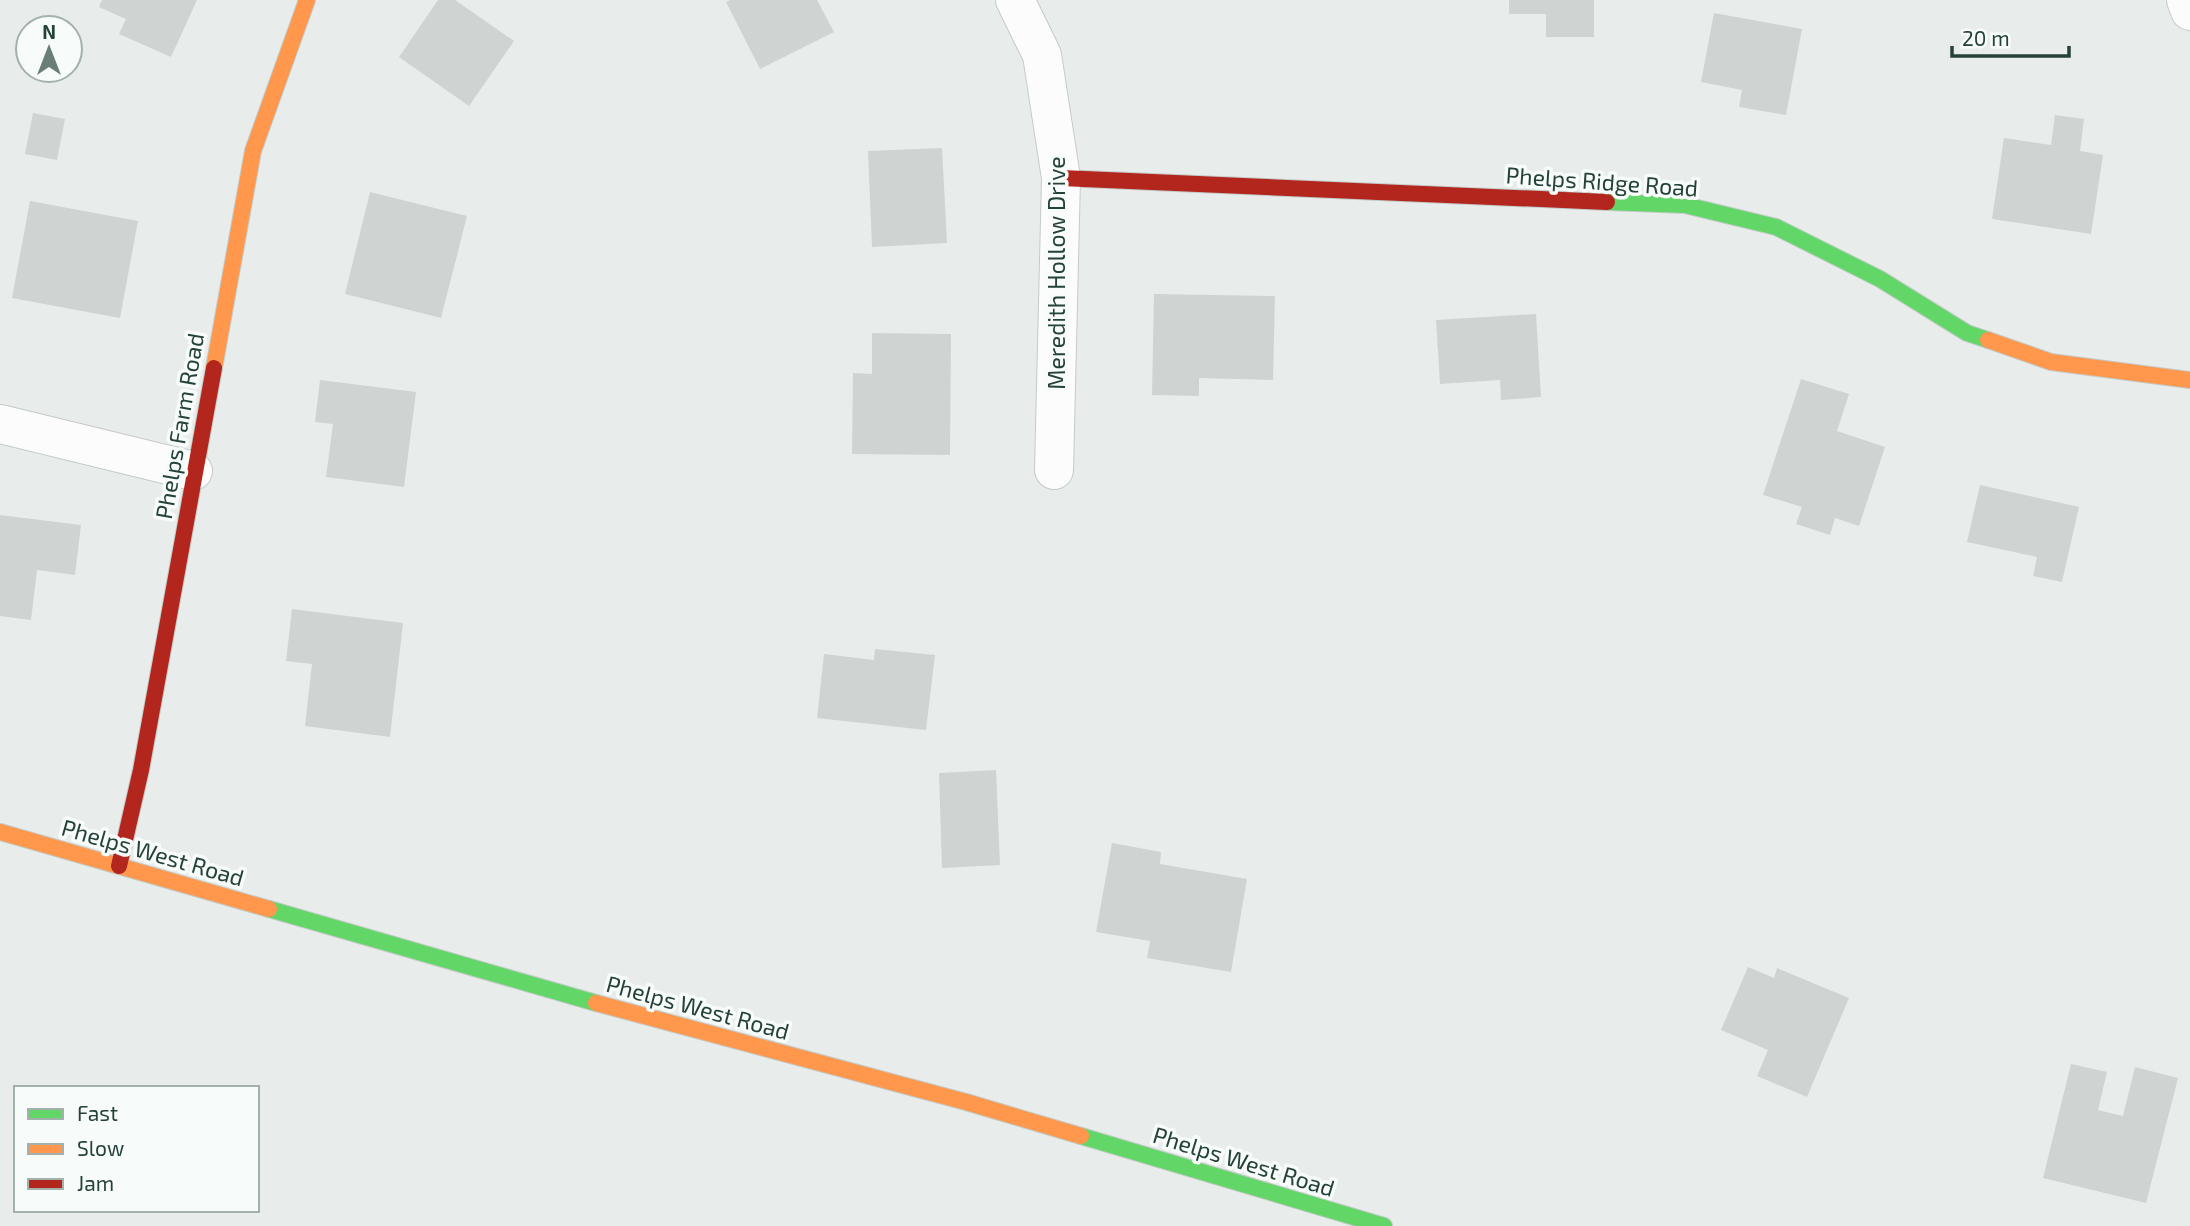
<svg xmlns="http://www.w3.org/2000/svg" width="2190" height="1226" font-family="'Exo 2',sans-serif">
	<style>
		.building { fill: #cfd4d2 }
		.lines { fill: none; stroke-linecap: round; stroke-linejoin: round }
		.street-casing { stroke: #c5cac8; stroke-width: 40 }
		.fast-casing { stroke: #c3cbc8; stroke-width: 18 }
		.slow-casing { stroke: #c3cbc8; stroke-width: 18 }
		.jam-casing { stroke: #c3cbc8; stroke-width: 18 }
		.street { stroke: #fcfcfc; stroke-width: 38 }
		.fast { stroke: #63d668; stroke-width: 16 }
		.slow { stroke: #ff974d; stroke-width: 16 }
		.jam { stroke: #b3261e; stroke-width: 16 }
		.labels { text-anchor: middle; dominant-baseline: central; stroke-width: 7; stroke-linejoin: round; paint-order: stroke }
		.street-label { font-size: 23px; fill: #24423a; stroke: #f7fbf9 }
	</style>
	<rect width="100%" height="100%" fill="#e8edeb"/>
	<g class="building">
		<polygon points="102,0 197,0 171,57 119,34 126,19 99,7"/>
		<polygon points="438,0 455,0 514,41 469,106 399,57"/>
		<polygon points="730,0 817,0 834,32 760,69 726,2"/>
		<polygon points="1509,0 1594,0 1594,37 1546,37 1546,14 1509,14"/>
		<polygon points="1714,13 1802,29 1786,115 1739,107 1742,90 1701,82"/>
		<polygon points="33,113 65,119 57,160 25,154"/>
		<polygon points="2055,115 2084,119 2080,151 2103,155 2091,234 1992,219 2004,138 2051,145"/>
		<polygon points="942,148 947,243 872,247 868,151"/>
		<polygon points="370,192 467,216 441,318 345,294"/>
		<polygon points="30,201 138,221 120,318 12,298"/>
		<polygon points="1154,294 1275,296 1273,380 1199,378 1199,396 1152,395"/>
		<polygon points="1536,314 1541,397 1501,400 1500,380 1440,384 1436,320"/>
		<polygon points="872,333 951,334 950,455 852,454 853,373 872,374"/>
		<polygon points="1801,379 1849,394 1837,431 1885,447 1859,526 1835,518 1830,535 1796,524 1802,507 1763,495"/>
		<polygon points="320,380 416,392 404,487 326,477 333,424 315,422"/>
		<polygon points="1980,485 2079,507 2062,582 2033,576 2037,557 1967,542"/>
		<polygon points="0,515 81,525 75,575 37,570 31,620 0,616"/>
		<polygon points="292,609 403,623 390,737 305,726 312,664 286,661"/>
		<polygon points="875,649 935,655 926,730 817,718 824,654 874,660"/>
		<polygon points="996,770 1000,865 942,868 939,773"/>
		<polygon points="1112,843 1161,852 1160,864 1247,879 1231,972 1147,958 1150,941 1096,932"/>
		<polygon points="1748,967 1774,978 1777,968 1849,998 1807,1097 1757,1076 1768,1050 1721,1030"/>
		<polygon points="2071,1064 2107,1072 2098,1110 2123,1116 2135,1067 2178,1078 2146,1203 2043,1178"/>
	</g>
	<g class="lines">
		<g class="street-casing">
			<g id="street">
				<polyline points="1015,0 1042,55 1061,178 1054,470"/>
				<polyline points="2186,0 2190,11"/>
				<polyline points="0,424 193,471"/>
			</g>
		</g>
		<g class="fast-casing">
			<g id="fast">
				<polyline points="1607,202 1685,205 1776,227 1880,279 1967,333 1988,340"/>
				<polyline points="269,909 596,1003"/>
				<polyline points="1081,1136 1384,1226"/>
			</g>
		</g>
		<g class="slow-casing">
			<g id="slow">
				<polyline points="1988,340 2051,362 2190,380"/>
				<polyline points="214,368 253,151 307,0"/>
				<polyline points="0,832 269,909"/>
				<polyline points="596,1003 966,1102 1081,1136"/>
			</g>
		</g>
		<g class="jam-casing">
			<g id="jam">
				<polyline points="1061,178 1607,202"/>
				<polyline points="119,866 141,770 214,368"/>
			</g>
		</g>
		<use href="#street" class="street"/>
		<use href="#fast" class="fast"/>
		<use href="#slow" class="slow"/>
		<use href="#jam" class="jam"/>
	</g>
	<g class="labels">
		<g class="street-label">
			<text transform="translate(1602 181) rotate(4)">Phelps Ridge Road</text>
			<text transform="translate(1056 273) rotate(-90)">Meredith Hollow Drive</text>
			<text transform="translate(179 426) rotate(-80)">Phelps Farm Road</text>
			<text transform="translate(153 852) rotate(16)">Phelps West Road</text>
			<text transform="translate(698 1007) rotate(15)">Phelps West Road</text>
			<text transform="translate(1244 1161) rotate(17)">Phelps West Road</text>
		</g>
	</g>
	<rect x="14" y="1086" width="245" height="126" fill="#f7fbf9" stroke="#a3b1ad" stroke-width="2"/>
	<rect x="28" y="1109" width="35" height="10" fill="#63d668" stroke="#a3b1ad" stroke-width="2"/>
	<text x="77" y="1121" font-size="21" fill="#24423a">Fast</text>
	<rect x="28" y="1144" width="35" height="10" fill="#ff974d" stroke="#a3b1ad" stroke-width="2"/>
	<text x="77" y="1156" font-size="21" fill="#24423a">Slow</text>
	<rect x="28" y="1179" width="35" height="10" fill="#b3261e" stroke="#a3b1ad" stroke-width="2"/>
	<text x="77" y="1191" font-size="21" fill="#24423a">Jam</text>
	<g transform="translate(49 49)"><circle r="33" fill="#f7fbf9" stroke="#a3b1ad" stroke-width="2"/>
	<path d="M0-5L12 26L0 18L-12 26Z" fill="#697e78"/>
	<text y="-10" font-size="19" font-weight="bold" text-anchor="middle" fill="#24423a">N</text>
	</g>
	<path d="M1952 46v10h117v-10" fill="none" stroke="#24423a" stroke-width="3.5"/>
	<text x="1962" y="46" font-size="21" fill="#24423a" stroke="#f7fbf9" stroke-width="5" paint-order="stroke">20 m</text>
</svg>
